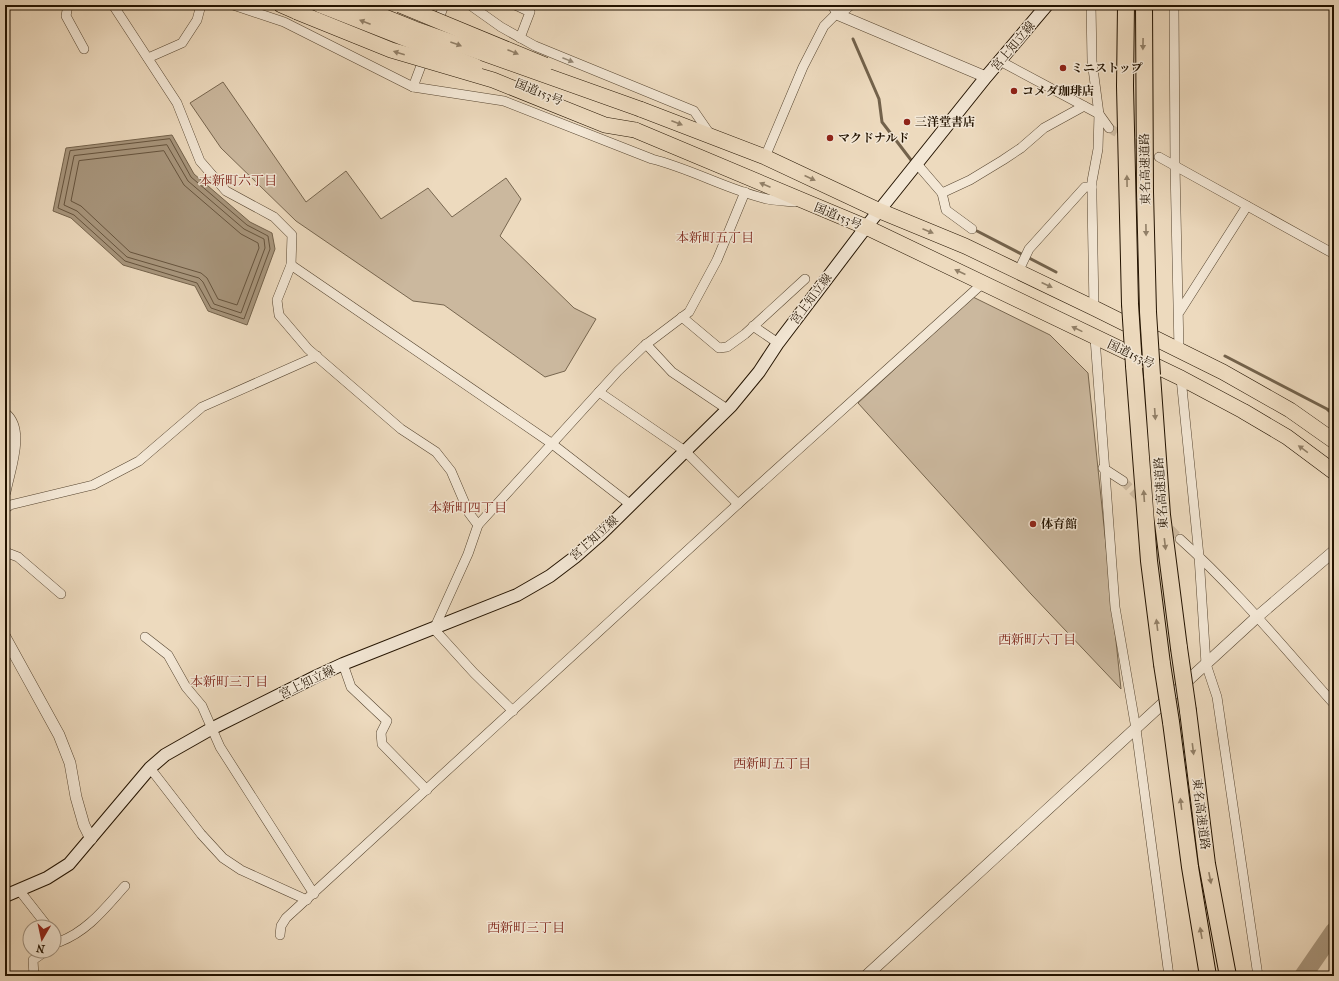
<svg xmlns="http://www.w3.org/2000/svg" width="1339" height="981" font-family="'IM FELL French Canon','Noto Serif JP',serif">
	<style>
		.green { fill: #cbb89e; stroke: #77664f }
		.water { fill: #a8967d; stroke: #73624b }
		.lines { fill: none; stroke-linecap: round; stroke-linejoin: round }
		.shore { stroke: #66543e; stroke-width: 1 }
		.stream { stroke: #73624b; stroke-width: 3 }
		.river { stroke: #a8967d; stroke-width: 18 }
		.minor-tunnel { stroke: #cfbca2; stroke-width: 9; stroke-dasharray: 9 4.5; stroke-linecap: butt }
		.minor-casing { stroke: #564530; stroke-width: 10 }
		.tertiary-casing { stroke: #564530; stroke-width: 12 }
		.secondary-casing { stroke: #231300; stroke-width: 14 }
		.trunk-casing { stroke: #231300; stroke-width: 16 }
		.motorway-casing { stroke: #231300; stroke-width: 18 }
		.minor { stroke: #f3e7d5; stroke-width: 9 }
		.tertiary { stroke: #f3e7d5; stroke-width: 11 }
		.secondary { stroke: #f3e7d5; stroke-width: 12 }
		.trunk { stroke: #eddabe; stroke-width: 15 }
		.motorway { stroke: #eddabe; stroke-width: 16 }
		.trunk-bridge-casing { stroke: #231300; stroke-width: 16; stroke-linecap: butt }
		.motorway-bridge-casing { stroke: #231300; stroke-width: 18; stroke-linecap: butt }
		.trunk-bridge { stroke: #eddabe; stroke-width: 15 }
		.motorway-bridge { stroke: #eddabe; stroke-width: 16 }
		.oneway { fill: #928068 }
		.oneway2 { fill: #958875 }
		.poi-dot { fill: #8f2418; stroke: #f3e7d5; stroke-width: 1.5 }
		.labels { text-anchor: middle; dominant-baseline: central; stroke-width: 3; stroke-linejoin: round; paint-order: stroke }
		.street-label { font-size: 12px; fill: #231300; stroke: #f3e7d5 }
		.poi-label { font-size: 12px; font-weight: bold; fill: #231300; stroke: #f3e7d5; text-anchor: start }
		.neighbourhood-label { font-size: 13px; fill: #7a1f14; stroke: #f3e7d5 }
	</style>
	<rect width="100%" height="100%" fill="#eddabe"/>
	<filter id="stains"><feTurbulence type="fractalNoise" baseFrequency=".005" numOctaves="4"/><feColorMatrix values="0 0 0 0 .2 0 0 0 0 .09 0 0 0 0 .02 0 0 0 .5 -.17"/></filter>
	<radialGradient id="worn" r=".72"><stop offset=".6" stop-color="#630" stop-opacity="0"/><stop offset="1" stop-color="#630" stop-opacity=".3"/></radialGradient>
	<g class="green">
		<polygon points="223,82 306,202 346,171 381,219 428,188 452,217 506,178 521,199 500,236 574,308 596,319 565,371 545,377 444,305 413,301 296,221 221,148 190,103"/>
		<polygon points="973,297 1050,335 1088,373 1121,689 1031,594 858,403"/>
	</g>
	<polygon class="water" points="172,135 194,174 250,222 272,233 275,249 247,325 208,311 195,286 123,265 71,218 53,211 66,148"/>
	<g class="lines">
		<g class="shore">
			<polygon points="170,139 191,177 247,225 268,236 270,249 244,319 211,308 197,283 125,261 74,215 58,208 70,151"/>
			<polygon points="167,145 188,181 244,229 264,239 265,248 241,313 214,304 203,282 199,278 127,257 77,211 64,205 74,156"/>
			<polygon points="164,151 184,185 241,234 258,243 259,248 237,305 218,299 207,278 201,273 130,252 81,206 71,201 79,161"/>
		</g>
		<g class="stream">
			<polyline points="853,39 879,99 882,122 911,160"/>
			<polyline points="977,231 1056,272"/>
			<polyline points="1225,356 1327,409 1334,415"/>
		</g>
		<polyline class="river" points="1303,976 1334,931"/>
		<g class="minor-tunnel">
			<polyline points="1109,128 1159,157"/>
			<polyline points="1123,481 1180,539"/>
		</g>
		<g class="minor-casing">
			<g id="minor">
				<polyline points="68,5 66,16 84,49"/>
				<polyline points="113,5 177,103 200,161 226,191 274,217 292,235 291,265 277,300 279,315 308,349 401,429 436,452 451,471 469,513 478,525"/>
				<path d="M233 5 284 22 413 87 504 101 652 159C692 169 728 190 767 199 776 201 786 201 795 202"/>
				<polyline points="470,5 501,27 535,46 694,111 712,137"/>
				<polyline points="515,5 530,12 520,38"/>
				<polyline points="1091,5 1092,61 1099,114 1098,149 1092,181 1092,199 1094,308"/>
				<polyline points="1174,5 1175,166 1179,350"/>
				<polyline points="839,15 851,5"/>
				<polyline points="437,24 444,5"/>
				<polyline points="148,58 182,43 197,20 201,5"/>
				<polyline points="1000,61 1099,114 1109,128"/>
				<polyline points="413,87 425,55"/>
				<polyline points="765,157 803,67 824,26 838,12"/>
				<polyline points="1159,157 1334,254"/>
				<polyline points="917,164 942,193 946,210 972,229"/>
				<polyline points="942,193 970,180 1003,160 1021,148 1044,128 1084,106"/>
				<polyline points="291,265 551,443 631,505"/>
				<polyline points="1018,272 1029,249 1085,187 1092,187"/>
				<polyline points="1180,311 1247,206"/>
				<polyline points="682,317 719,348 727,347 745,334 805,279"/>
				<polyline points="753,326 778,343"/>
				<polyline points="1095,338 1115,607 1136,729 1169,976"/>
				<polyline points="646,344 672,372 727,409"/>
				<polyline points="1181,378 1199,556 1206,664 1217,697 1258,976"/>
				<polyline points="599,392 685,451 738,504"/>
				<polyline points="1103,468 1123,481"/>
				<polyline points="5,509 10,505 93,485 139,461 202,407 317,356"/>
				<path d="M1180 539C1236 589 1284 648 1334 704"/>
				<polyline points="5,552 18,557 61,594"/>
				<polyline points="145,637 168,655 186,687 202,706 220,747 314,894"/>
				<polyline points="343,664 351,687 387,721 381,733 382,744 427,790"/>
				<polyline points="513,711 474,673 434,629 468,554 478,525 618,371 644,346 689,312 717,260 745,192"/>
				<polyline points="150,768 201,834 223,858 241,870 307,900"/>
				<polyline points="19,890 48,927"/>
				<path d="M54 935 59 942C88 931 105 908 125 886"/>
				<polyline points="280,935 281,926 286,918 738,504 983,283"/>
				<polyline points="34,976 33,960 46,951"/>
			</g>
		</g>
		<g class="tertiary-casing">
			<g id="tertiary">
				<polyline points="833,5 839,15 986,77"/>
				<path d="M5 414C25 430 9 470 5 492"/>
				<polyline points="5,637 59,735 70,763 76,797 84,825 91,839"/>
				<polyline points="866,976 1257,617 1334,551"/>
			</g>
		</g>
		<g class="secondary-casing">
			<polyline id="secondary" points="5,896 47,878 69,864 150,768 165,755 209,730 317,676 343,664 517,595 550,576 575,557 600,535 731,406 759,372 778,343 866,227 986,77 1047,5"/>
		</g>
		<g class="trunk-casing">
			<g id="trunk">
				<polyline points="281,5 297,12"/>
				<polyline points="640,109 765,157 880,211 965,246 1094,308 1223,372 1290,410 1334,441"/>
				<polyline points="635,130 866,227 1181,378 1243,411 1287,437 1334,472"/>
			</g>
		</g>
		<g class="motorway-casing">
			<g id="motorway">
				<polyline points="1126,5 1125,86 1130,304"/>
				<polyline points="1144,5 1145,192 1148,312"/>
				<polyline points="1134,366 1149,561 1162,664"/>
				<polyline points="1152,375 1162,515 1179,648"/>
				<polyline points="1188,711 1207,864 1228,976"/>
				<polyline points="1171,722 1190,867 1208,976"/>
			</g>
		</g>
		<use href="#minor" class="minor"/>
		<use href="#tertiary" class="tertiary"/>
		<use href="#secondary" class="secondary"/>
		<use href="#trunk" class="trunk"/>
		<use href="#motorway" class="motorway"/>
		<g class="trunk-bridge-casing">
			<g id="trunk-bridge">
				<polyline points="320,5 475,66"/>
				<polyline points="355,5 415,29 640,109"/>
				<polyline points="400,5 545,65"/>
				<polyline points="297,12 391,50 493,80 605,125 635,130"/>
			</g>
		</g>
		<g class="motorway-bridge-casing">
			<g id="motorway-bridge">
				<polyline points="1130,304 1134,366"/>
				<polyline points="1148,312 1152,375"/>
				<polyline points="1179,648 1188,711"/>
				<polyline points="1162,664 1171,722"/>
			</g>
		</g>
		<use href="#trunk-bridge" class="trunk-bridge"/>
		<use href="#motorway-bridge" class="motorway-bridge"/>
	</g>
	<defs><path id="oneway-solid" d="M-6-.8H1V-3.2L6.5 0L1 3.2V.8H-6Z"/></defs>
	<g class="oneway">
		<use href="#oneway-solid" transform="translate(365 22) rotate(-159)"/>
		<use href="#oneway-solid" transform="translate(456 44) rotate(20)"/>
		<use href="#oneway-solid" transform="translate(1143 44) rotate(91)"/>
		<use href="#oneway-solid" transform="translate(513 52) rotate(22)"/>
		<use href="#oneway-solid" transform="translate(399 53) rotate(-163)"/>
		<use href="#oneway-solid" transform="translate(677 123) rotate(21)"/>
		<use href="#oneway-solid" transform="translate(810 178) rotate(25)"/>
		<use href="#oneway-solid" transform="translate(1127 181) rotate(-91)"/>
		<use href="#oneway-solid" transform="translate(765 185) rotate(-157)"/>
		<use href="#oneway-solid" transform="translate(1146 230) rotate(89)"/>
		<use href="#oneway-solid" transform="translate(928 231) rotate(23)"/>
		<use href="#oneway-solid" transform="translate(960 272) rotate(-155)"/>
		<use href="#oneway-solid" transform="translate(1047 285) rotate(25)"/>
		<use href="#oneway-solid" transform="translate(1077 329) rotate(-154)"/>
		<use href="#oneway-solid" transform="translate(1155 414) rotate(86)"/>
		<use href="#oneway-solid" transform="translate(1303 449) rotate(-144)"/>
		<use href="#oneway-solid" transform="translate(1144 496) rotate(-94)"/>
		<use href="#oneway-solid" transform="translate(1165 544) rotate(83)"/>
		<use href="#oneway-solid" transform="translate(1157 625) rotate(-97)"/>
		<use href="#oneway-solid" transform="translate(1193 749) rotate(83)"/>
		<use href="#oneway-solid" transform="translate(1181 804) rotate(-97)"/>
		<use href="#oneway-solid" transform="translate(1210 878) rotate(79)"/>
		<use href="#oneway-solid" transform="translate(1201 933) rotate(-100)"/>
	</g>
	<use class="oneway2" href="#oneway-solid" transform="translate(568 60) rotate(22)"/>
	<g class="poi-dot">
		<circle cx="1063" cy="68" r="4"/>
		<circle cx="1014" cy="91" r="4"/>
		<circle cx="907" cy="122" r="4"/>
		<circle cx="830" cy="138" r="4"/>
		<circle cx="1033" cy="524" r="4"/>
	</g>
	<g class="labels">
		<g class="street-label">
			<text transform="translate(1013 46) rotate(-50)">宮上知立線</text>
			<text transform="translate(539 92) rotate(22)">国道153号</text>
			<text transform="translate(1145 169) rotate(-91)">東名高速道路</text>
			<text transform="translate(838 216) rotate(22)">国道153号</text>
			<text transform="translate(811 299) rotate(-53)">宮上知立線</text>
			<text transform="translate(1131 354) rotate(25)">国道153号</text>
			<text transform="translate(1161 493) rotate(-94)">東名高速道路</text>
			<text transform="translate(594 538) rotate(-42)">宮上知立線</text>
			<text transform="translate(307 682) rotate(-26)">宮上知立線</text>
			<text transform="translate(1201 814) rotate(83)">東名高速道路</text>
		</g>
		<g class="poi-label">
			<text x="1071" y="68">ミニストップ</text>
			<text x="1022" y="91">コメダ珈琲店</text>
			<text x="915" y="122">三洋堂書店</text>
			<text x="838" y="138">マクドナルド</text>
			<text x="1041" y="524">体育館</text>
		</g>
		<g class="neighbourhood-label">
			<text x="238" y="180">本新町六丁目</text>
			<text x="715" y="237">本新町五丁目</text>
			<text x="468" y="507">本新町四丁目</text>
			<text x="1037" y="639">西新町六丁目</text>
			<text x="229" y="681">本新町三丁目</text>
			<text x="772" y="763">西新町五丁目</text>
			<text x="526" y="927">西新町三丁目</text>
		</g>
	</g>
	<rect width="1339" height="981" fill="none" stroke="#eddabe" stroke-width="20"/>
	<rect x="6" y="6" width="1327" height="969" fill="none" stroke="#231300" stroke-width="2"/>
	<rect x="10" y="10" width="1319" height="961" fill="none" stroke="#231300"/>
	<g transform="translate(42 939) rotate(189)"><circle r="19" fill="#f3e7d5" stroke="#a09280"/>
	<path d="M0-3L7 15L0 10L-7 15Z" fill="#8f2418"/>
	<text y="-6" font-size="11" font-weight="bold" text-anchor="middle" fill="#231300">N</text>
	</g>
	<rect width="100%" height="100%" filter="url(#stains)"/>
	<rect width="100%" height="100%" fill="url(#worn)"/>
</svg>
